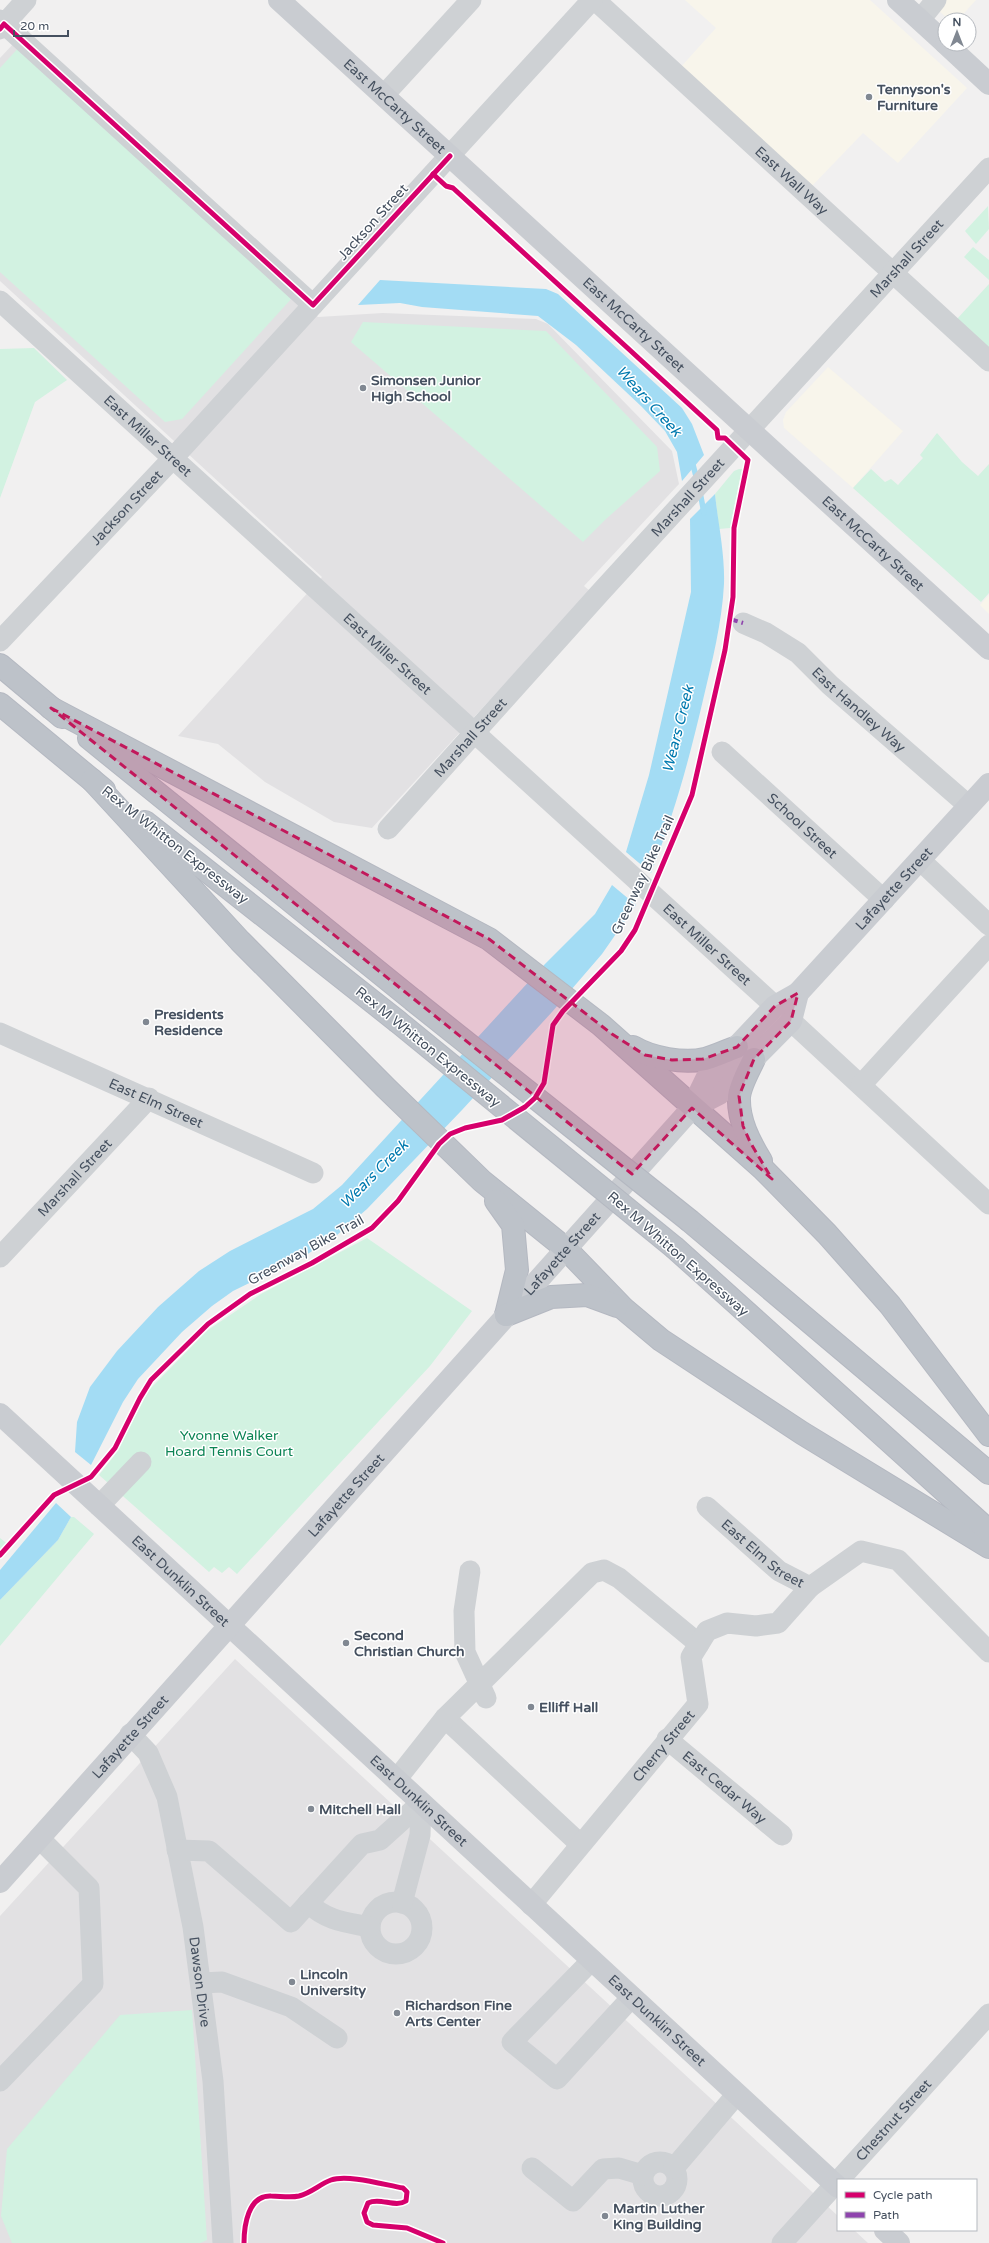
<svg xmlns="http://www.w3.org/2000/svg" width="989" height="2243" font-family="'Varela Round',sans-serif">
	<style>
		.commercial { fill: #f8f5eb }
		.education { fill: #e2e1e3 }
		.green { fill: #d2f2e1 }
		.water { fill: #a3dcf4 }
		.lines { fill: none; stroke-linecap: round; stroke-linejoin: round }
		.stream { stroke: #a3dcf4; stroke-width: 5.5 }
		.highway-casing { stroke: #b4b8c1; stroke-width: 24 }
		.minor { stroke: #ced1d4; stroke-width: 21 }
		.major { stroke: #c9ccd1; stroke-width: 22 }
		.highway { stroke: #bdc2c9; stroke-width: 22 }
		.highway-bridge-casing { stroke: #b4b8c1; stroke-width: 24; stroke-linecap: butt }
		.highway-bridge { stroke: #bdc2c9; stroke-width: 22 }
		.quiet { stroke: #8e44ad; stroke-width: 4; stroke-dasharray: 8 4; stroke-linecap: butt }
		.cycleway-casing { stroke: #fff; stroke-width: 8 }
		.cycleway { stroke: #d6006c; stroke-width: 5 }
		.marked { fill: #c2185b; fill-opacity: 0.2; stroke: #c2185b; stroke-width: 3; stroke-dasharray: 8 5; stroke-linejoin: round }
		.poi-dot { fill: #818892; stroke: #fff; stroke-width: 1.5 }
		.labels { text-anchor: middle; dominant-baseline: central; stroke-width: 3; stroke-linejoin: round; paint-order: stroke }
		.poi-label { font-size: 14px; font-weight: bold; fill: #45505f; stroke: #fff; text-anchor: start }
		.street-label { font-size: 14px; fill: #45505f; stroke: #fff }
		.park-label { font-size: 14px; fill: #0c8454; stroke: #fff }
		.water-label { font-size: 15px; font-style: italic; fill: #017aaf; stroke: #fff }
	</style>
	<rect width="100%" height="100%" fill="#f1f0f0"/>
	<g class="commercial">
		<polygon points="685,0 870,0 967,88 898,163 863,133 809,189 679,69 716,28"/>
		<polygon points="927,0 976,0 958,20 949,20"/>
		<polygon points="828,367 903,431 853,488 784,428 783,420 786,412"/>
		<polygon points="989,595 989,614 980,605"/>
	</g>
	<g class="education">
		<polygon points="15,42 318,317 383,313 536,319 548,324 672,451 679,484 584,586 590,591 372,828 334,822 265,782 218,744 178,736 322,577 0,281 0,58"/>
		<polygon points="235,1659 838,2216 838,2230 854,2230 868,2243 0,2243 0,1916"/>
	</g>
	<g class="green">
		<polygon points="21,45 293,297 182,419 165,422 0,272 0,68"/>
		<polygon points="988,206 989,229 976,244 965,231"/>
		<polygon points="973,247 989,260 989,280 964,257"/>
		<polygon points="989,284 989,347 982,355 957,319"/>
		<polygon points="363,322 546,331 657,447 660,471 606,519 583,542 351,342"/>
		<polygon points="34,348 67,380 35,402 0,498 0,349"/>
		<polygon points="937,433 962,462 978,476 989,464 989,593 981,602 853,488 871,469 885,482 891,479 898,485 923,458 920,455"/>
		<polygon points="739,469 742,469 730,528 719,529 715,494 734,471"/>
		<polygon points="367,1238 472,1311 430,1366 237,1574 229,1567 222,1573 214,1567 209,1572 99,1475 114,1456 149,1390 208,1330 261,1294"/>
		<polygon points="71,1517 74,1517 94,1534 0,1646 0,1600 58,1540"/>
		<polygon points="0,1538 9,1545 0,1555"/>
		<polygon points="192,2010 207,2240 200,2243 12,2243 1,2216 7,2149 120,2015"/>
	</g>
	<g class="water">
		<polygon points="380,280 546,289 558,294 682,408 692,424 704,455 682,481 677,452 665,431 641,406 576,345 538,316 422,307 400,303 358,305"/>
		<path d="M715 494C718 523 725 554 724 584 722 623 712 662 703 700 689 760 674 815 651 873L626 852 649 775 691 592 690 519Z"/>
		<polygon points="612,885 636,905 602,954 552,1012 462,1110 367,1209 337,1235 303,1257 233,1291 212,1306 182,1332 138,1379 123,1402 91,1465 75,1452 77,1422 90,1387 117,1351 158,1307 199,1271 230,1251 313,1209 342,1185 545,964 595,914"/>
		<polygon points="56,1503 71,1517 58,1540 0,1600 0,1570"/>
	</g>
	<g class="lines">
		<g class="stream">
			<polyline points="692,461 697,480"/>
			<polyline points="700,492 704,513"/>
		</g>
		<g class="highway-casing">
			<g id="highway">
				<polyline points="0,665 62,717"/>
				<polyline points="0,704 104,790"/>
				<polyline points="51,708 489,939 601,1025 763,1169 827,1234 890,1305 989,1435"/>
				<polyline points="89,738 413,1000"/>
				<polyline points="92,780 240,941 386,1088 482,1181 565,1248 624,1309 661,1340 802,1433 989,1547"/>
				<polyline points="145,822 397,1021"/>
				<path d="M633 1047C651 1058 684 1064 705 1059 716 1056 726 1051 737 1047"/>
				<path d="M754 1059C749 1070 740 1085 739 1097 738 1120 749 1141 761 1161"/>
				<polyline points="496,1201 513,1225 517,1270 506,1315"/>
				<polyline points="690,1221 989,1473"/>
				<polyline points="675,1248 989,1531"/>
				<polyline points="506,1315 551,1297 587,1295 617,1306"/>
			</g>
		</g>
		<g class="minor">
			<path id="s1" d="M595 0 989 361"/>
			<polyline points="0,20 313,305"/>
			<polyline points="920,20 936,0"/>
			<polyline points="0,29 26,0"/>
			<polyline points="384,95 471,0"/>
			<path id="s2" d="M0 301 775 1006"/>
			<path id="s3" d="M743 623 766 633 798 653 830 685 969 806"/>
			<path id="s4" d="M0 641 173 458 592 0"/>
			<path id="s5" d="M722 752 884 900"/>
			<path id="s6" d="M388 829 599 594 989 168"/>
			<polyline points="920,860 989,925"/>
			<polyline points="791,1021 989,1204"/>
			<path id="s7" d="M0 1033 313 1173"/>
			<polyline points="861,1085 989,945"/>
			<path id="s8" d="M0 1257 149 1098"/>
			<polyline points="99,1506 141,1462"/>
			<path id="s9" d="M707 1507 779 1571 810 1587 861 1551 898 1560 989 1652"/>
			<polyline points="470,1571 464,1611 465,1652 486,1698"/>
			<polyline points="445,1718 580,1844"/>
			<path id="s10" d="M130 1734 148 1753 167 1797 193 1927 213 2081 223 2243"/>
			<path id="s11" d="M667 1739 782 1835"/>
			<polyline points="396,1780 445,1718 592,1573 604,1570 619,1578 699,1644"/>
			<polyline points="177,1850 209,1851 291,1922 362,1844 380,1840 421,1803"/>
			<circle cx="396" cy="1928" r="26"/>
			<path d="M308 1903C327 1921 345 1922 370 1927"/>
			<polyline points="402,1903 420,1835 421,1803"/>
			<path id="s12" d="M531 1905 698 1704 691 1657 707 1631 727 1623 756 1626 778 1623 810 1587"/>
			<polyline points="592,1960 512,2042 557,2079 632,1997"/>
			<polyline points="201,1983 222,1982 291,2007 337,2038"/>
			<polyline points="0,2081 93,1984 89,1888 39,1838"/>
			<circle cx="660" cy="2179" r="17"/>
			<polyline points="532,2168 573,2201 603,2169 619,2168 643,2175"/>
			<polyline points="674,2168 737,2094"/>
			<path id="s13" d="M782 2243 989 2014"/>
		</g>
		<g class="major">
			<path id="s14" d="M279 0 989 649"/>
			<polyline points="898,0 945,43"/>
			<polyline points="946,44 989,84"/>
			<polyline points="692,1108 719,1094 791,1021 798,993"/>
			<path id="s15" d="M0 1414 838 2187"/>
			<path id="s16" d="M0 1882 692 1108 706 1079 775 1006 798 993 989 784"/>
			<polyline points="885,2230 899,2243"/>
		</g>
		<use href="#highway" class="highway"/>
		<g class="highway-bridge-casing">
			<g id="highway-bridge">
				<polyline points="413,1000 690,1221"/>
				<polyline points="397,1021 675,1248"/>
			</g>
		</g>
		<use href="#highway-bridge" class="highway-bridge"/>
		<polyline class="quiet" points="730,619 743,623"/>
		<g class="cycleway-casing">
			<g id="cycleway">
				<polyline points="0,29 4,24 313,305 450,156"/>
				<polyline points="0,1555 54,1495 91,1477 115,1448 140,1398 151,1380 208,1324 250,1294 312,1263 372,1228 398,1201 439,1144 450,1134 465,1128 502,1120 525,1107 535,1098 544,1083 553,1025 563,1011 621,951 635,930 692,795 725,650 733,597 734,528 748,460 725,438 718,438 717,430 453,188 446,186 433,174"/>
				<path d="M244 2243C244 2226 248 2195 271 2196 280 2196 290 2198 299 2196 311 2193 320 2184 331 2180 348 2174 385 2185 403 2188L407 2192 406 2201C395 2208 380 2197 368 2203L364 2213 367 2222 373 2225 407 2228 443 2243"/>
			</g>
		</g>
		<use href="#cycleway" class="cycleway"/>
	</g>
	<path class="marked" d="M51 708 489 939 612 1034 645 1055 672 1060 703 1059 737 1047 775 1006 798 993 791 1021 754 1059 739 1096 743 1126 750 1142 772 1179 692 1108 632 1174Z"/>
	<g class="poi-dot">
		<circle cx="869" cy="97" r="4"/>
		<circle cx="363" cy="388" r="4"/>
		<circle cx="146" cy="1022" r="4"/>
		<circle cx="346" cy="1643" r="4"/>
		<circle cx="531" cy="1707" r="4"/>
		<circle cx="311" cy="1809" r="4"/>
		<circle cx="292" cy="1982" r="4"/>
		<circle cx="397" cy="2013" r="4"/>
		<circle cx="605" cy="2216" r="4"/>
	</g>
	<g class="labels">
		<g class="poi-label">
			<text x="877" y="89">Tennyson's<tspan x="877" dy="16">Furniture</tspan></text>
			<text x="371" y="380">Simonsen Junior<tspan x="371" dy="16">High School</tspan></text>
			<text x="154" y="1014">Presidents<tspan x="154" dy="16">Residence</tspan></text>
			<text x="354" y="1635">Second<tspan x="354" dy="16">Christian Church</tspan></text>
			<text x="539" y="1707">Elliff Hall</text>
			<text x="319" y="1809">Mitchell Hall</text>
			<text x="300" y="1974">Lincoln<tspan x="300" dy="16">University</tspan></text>
			<text x="405" y="2005">Richardson Fine<tspan x="405" dy="16">Arts Center</tspan></text>
			<text x="613" y="2208">Martin Luther<tspan x="613" dy="16">King Building</tspan></text>
		</g>
		<g class="street-label">
			<text stroke="none"><textPath href="#s14" startOffset="157">East McCarty Street</textPath></text>
			<text stroke="none"><textPath href="#s1" startOffset="267">East Wall Way</textPath></text>
			<text transform="translate(373 222) rotate(-48)">Jackson Street</text>
			<text stroke="none"><textPath href="#s6" startOffset="771">Marshall Street</textPath></text>
			<text stroke="none"><textPath href="#s14" startOffset="481">East McCarty Street</textPath></text>
			<text stroke="none"><textPath href="#s2" startOffset="200">East Miller Street</textPath></text>
			<text stroke="none"><textPath href="#s6" startOffset="447">Marshall Street</textPath></text>
			<text stroke="none"><textPath href="#s4" startOffset="184">Jackson Street</textPath></text>
			<text stroke="none"><textPath href="#s14" startOffset="805">East McCarty Street</textPath></text>
			<text stroke="none"><textPath href="#s2" startOffset="524">East Miller Street</textPath></text>
			<text stroke="none"><textPath href="#s3" startOffset="146">East Handley Way</textPath></text>
			<text stroke="none"><textPath href="#s6" startOffset="123">Marshall Street</textPath></text>
			<text stroke="none"><textPath href="#s5" startOffset="109">School Street</textPath></text>
			<text transform="translate(175 845) rotate(38)">Rex M Whitton Expressway</text>
			<text transform="translate(643 875) rotate(-65)">Greenway Bike Trail</text>
			<text stroke="none"><textPath href="#s16" startOffset="1339">Lafayette Street</textPath></text>
			<text stroke="none"><textPath href="#s2" startOffset="956">East Miller Street</textPath></text>
			<text transform="translate(428 1047) rotate(39)">Rex M Whitton Expressway</text>
			<text stroke="none"><textPath href="#s7" startOffset="171">East Elm Street</textPath></text>
			<text stroke="none"><textPath href="#s8" startOffset="109">Marshall Street</textPath></text>
			<text transform="translate(306 1250) rotate(-29)">Greenway Bike Trail</text>
			<text stroke="none"><textPath href="#s16" startOffset="843">Lafayette Street</textPath></text>
			<text transform="translate(678 1254) rotate(41)">Rex M Whitton Expressway</text>
			<text stroke="none"><textPath href="#s16" startOffset="519">Lafayette Street</textPath></text>
			<text stroke="none"><textPath href="#s9" startOffset="73">East Elm Street</textPath></text>
			<text stroke="none"><textPath href="#s15" startOffset="246">East Dunklin Street</textPath></text>
			<text stroke="none"><textPath href="#s16" startOffset="195">Lafayette Street</textPath></text>
			<text stroke="none"><textPath href="#s12" startOffset="207">Cherry Street</textPath></text>
			<text stroke="none"><textPath href="#s11" startOffset="75">East Cedar Way</textPath></text>
			<text stroke="none"><textPath href="#s15" startOffset="570">East Dunklin Street</textPath></text>
			<text stroke="none"><textPath href="#s10" startOffset="262">Dawson Drive</textPath></text>
			<text stroke="none"><textPath href="#s15" startOffset="894">East Dunklin Street</textPath></text>
			<text stroke="none"><textPath href="#s13" startOffset="166">Chestnut Street</textPath></text>
		</g>
		<g class="park-label">
			<text x="229" y="1435">Yvonne Walker<tspan x="229" dy="16">Hoard Tennis Court</tspan></text>
		</g>
		<g class="water-label">
			<text transform="translate(649 401) rotate(48)">Wears Creek</text>
			<text transform="translate(678 729) rotate(-76)">Wears Creek</text>
			<text transform="translate(374 1174) rotate(-45)">Wears Creek</text>
		</g>
	</g>
	<rect x="837" y="2179" width="140" height="52" fill="#ffffff" stroke="#b5b9bf"/>
	<rect x="845" y="2192" width="20" height="6" fill="#d6006c" stroke="#b5b9bf"/>
	<text x="873" y="2199" font-size="12" fill="#45505f">Cycle path</text>
	<rect x="845" y="2212" width="20" height="6" fill="#8e44ad" stroke="#b5b9bf"/>
	<text x="873" y="2219" font-size="12" fill="#45505f">Path</text>
	<g transform="translate(957 32)"><circle r="19" fill="#ffffff" stroke="#b5b9bf"/>
	<path d="M0-3L7 15L0 10L-7 15Z" fill="#818892"/>
	<text y="-6" font-size="11" font-weight="bold" text-anchor="middle" fill="#45505f">N</text>
	</g>
	<path d="M14 30v6h54v-6" fill="none" stroke="#45505f" stroke-width="2"/>
	<text x="20" y="30" font-size="12" fill="#45505f" stroke="#ffffff" stroke-width="3" paint-order="stroke">20 m</text>
</svg>
